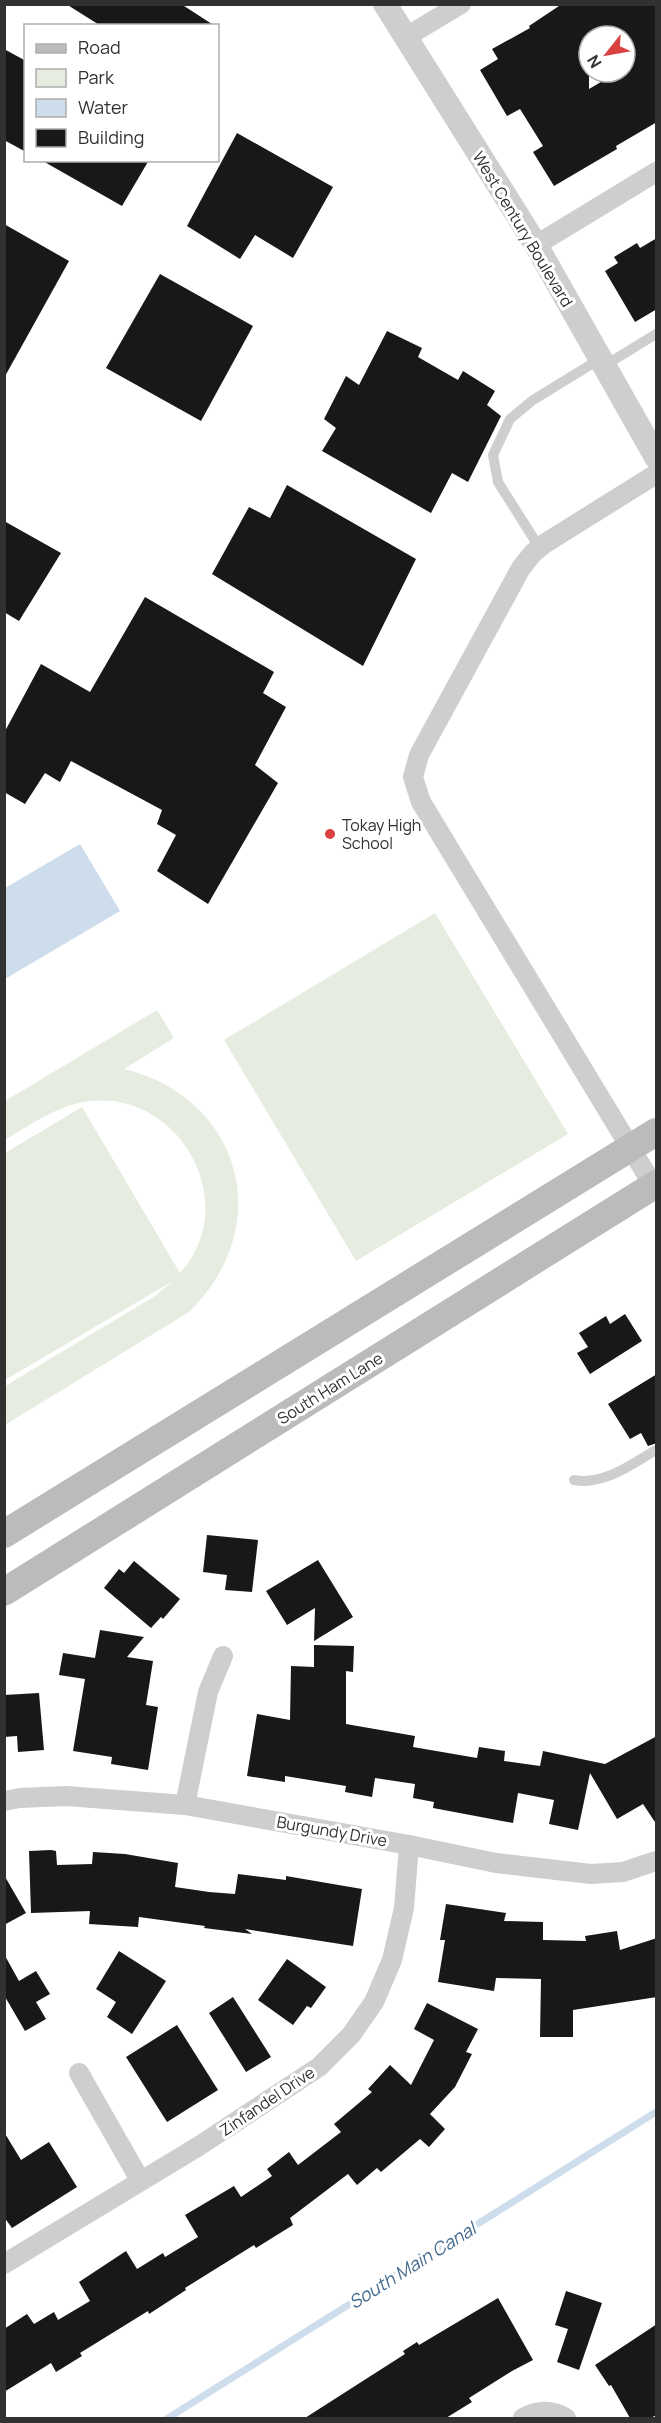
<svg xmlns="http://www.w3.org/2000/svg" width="661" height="2423" font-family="Manrope,sans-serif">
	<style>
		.green { fill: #e6ede0 }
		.water { fill: #ceddeb }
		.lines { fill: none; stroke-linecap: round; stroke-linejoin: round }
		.stream { stroke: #ceddeb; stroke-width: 7 }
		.building { fill: #181818; fill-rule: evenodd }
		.service { stroke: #cecece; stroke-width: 10 }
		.minor { stroke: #cecece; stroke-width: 20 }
		.tertiary { stroke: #cecece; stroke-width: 24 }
		.secondary { stroke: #bbb; stroke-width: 28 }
		.poi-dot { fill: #da4140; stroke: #fff; stroke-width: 2 }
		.labels { text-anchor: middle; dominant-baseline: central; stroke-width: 6; stroke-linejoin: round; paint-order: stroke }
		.street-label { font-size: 16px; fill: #313131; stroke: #fff }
		.poi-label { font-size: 16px; fill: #313131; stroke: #fff; text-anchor: start }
		.water-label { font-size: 18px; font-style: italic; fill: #436b8f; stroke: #fff }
	</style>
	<rect width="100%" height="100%" fill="#fff"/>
	<g class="green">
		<polygon points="435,913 568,1134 356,1261 224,1040"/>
		<path d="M157 1010 174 1038 124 1069C242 1098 277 1226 189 1312L5 1425V1386L155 1296 173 1281 5 1380V1153L82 1107 180 1273C242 1205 182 1092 91 1101 59 1104 32 1124 5 1140V1101Z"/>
	</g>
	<polygon class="water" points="80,844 120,911 5,979 5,888"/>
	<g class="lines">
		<polyline class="stream" points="168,2418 656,2112"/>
	</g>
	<g class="building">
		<polygon points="66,4 181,4 215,26 101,26"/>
		<path d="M562 4H657V122L616 146 617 149 554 186 533 152 543 146 520 109 507 116 480 70 498 59 492 49 530 28 529 26ZM614 28 619 36H625V72H618L589 89V36H600Z"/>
		<polygon points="4,49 26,61 26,152 4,140"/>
		<polygon points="237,133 333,187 293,258 255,235 240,259 187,226"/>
		<polygon points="41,160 149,160 122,206"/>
		<polygon points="4,224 69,261 4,378"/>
		<polygon points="657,238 657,309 635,322 605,271 618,263 614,257 637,243 640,248"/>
		<polygon points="160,274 253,326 201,421 106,368"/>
		<polygon points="387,331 422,348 418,357 458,380 463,371 495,391 487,405 501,416 468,482 452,473 431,513 322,451 336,428 324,419 346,376 359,385"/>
		<polygon points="287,485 416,559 363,666 212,574 249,507 270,518"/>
		<polygon points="4,521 61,553 19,621 4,612"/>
		<polygon points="145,597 274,672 263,693 286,707 255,765 278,783 208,904 157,871 176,835 157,824 162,810 71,761 60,782 45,773 25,804 4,792 4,733 41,664 90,692"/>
		<polygon points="625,1314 642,1341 590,1374 577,1353 588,1347 579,1333 606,1316 610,1324"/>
		<polygon points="657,1374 657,1443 648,1446 641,1433 630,1439 608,1404"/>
		<polygon points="207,1535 258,1540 252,1592 225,1590 227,1575 203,1572"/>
		<polygon points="318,1560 353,1617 314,1641 315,1608 287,1625 266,1591"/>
		<polygon points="134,1561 180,1599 163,1619 161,1617 151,1628 104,1588 119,1569 124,1573"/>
		<polygon points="100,1630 144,1637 127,1657 153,1661 146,1705 158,1707 148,1770 111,1764 112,1757 73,1751 85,1679 59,1675 63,1653 95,1658"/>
		<polygon points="314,1645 354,1646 353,1672 346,1671 346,1724 415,1736 413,1747 477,1758 479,1747 505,1751 504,1761 540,1766 543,1751 605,1764 657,1736 657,1825 643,1804 617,1819 590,1773 578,1830 549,1824 554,1800 518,1793 513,1823 433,1808 434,1802 413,1798 415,1784 375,1778 372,1797 345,1792 346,1786 285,1776 285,1782 247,1776 257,1714 290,1720 291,1666 314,1667"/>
		<polygon points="39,1693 44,1750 18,1752 17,1736 4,1737 4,1695"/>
		<polygon points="51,1850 56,1851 57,1865 92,1864 93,1852 125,1854 178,1863 175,1887 209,1892 235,1894 238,1874 286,1880 286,1876 362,1889 353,1946 245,1929 252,1934 204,1928 205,1926 139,1917 138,1927 89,1924 90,1911 31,1913 29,1851"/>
		<polygon points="4,1875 26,1913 4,1925"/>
		<polygon points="446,1904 506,1913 504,1921 543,1922 543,1940 586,1941 585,1936 617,1931 620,1950 657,1938 657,1997 573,2010 573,2037 540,2037 541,1979 496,1978 494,1991 438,1982 445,1940 440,1940"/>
		<polygon points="119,1951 166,1981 132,2034 107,2017 116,2002 96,1989"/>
		<polygon points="4,1954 19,1981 36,1971 50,1994 36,2002 46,2019 25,2031 4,1995"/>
		<polygon points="287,1959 326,1987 311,2008 307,2006 293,2025 258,2000"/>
		<polygon points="233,1997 271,2057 246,2072 209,2013"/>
		<polygon points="427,2003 478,2029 466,2052 472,2054 455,2087 430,2114 445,2129 429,2147 420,2139 381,2172 377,2168 357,2185 348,2174 290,2218 293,2225 256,2248 254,2245 185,2288 186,2290 149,2314 148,2311 80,2353 82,2356 56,2372 51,2363 4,2392 4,2329 27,2314 34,2324 54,2312 58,2320 90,2301 79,2282 126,2251 137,2269 163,2253 165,2257 198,2237 185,2215 234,2186 241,2197 272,2176 267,2169 289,2152 298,2165 341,2132 334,2124 372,2092 368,2089 390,2065 411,2085 434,2040 414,2029"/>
		<polygon points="177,2025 218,2090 167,2122 126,2057"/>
		<polygon points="4,2132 21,2160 49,2142 77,2187 12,2228 4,2217"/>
		<polygon points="566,2291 602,2303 579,2370 557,2362 568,2329 555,2325"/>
		<polygon points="498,2298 533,2360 512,2371 469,2398 472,2402 446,2418 305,2418 405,2354 403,2351 417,2342 419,2345"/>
		<polygon points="657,2324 657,2415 650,2418 630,2418 611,2385 609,2386 595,2365"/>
	</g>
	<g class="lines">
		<g class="service">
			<polyline points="604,366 656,334"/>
			<polyline points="539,547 498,482 493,455 510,419 533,400 600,359"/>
			<path d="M574 1480C603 1486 632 1464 656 1450"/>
		</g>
		<g class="minor">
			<polyline points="406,37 461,4"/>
			<polyline points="536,245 656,172"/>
			<polyline points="656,474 544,544 533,553 521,568 419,755 413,777 421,802 656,1190"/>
			<polyline points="4,1801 20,1798 66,1796 185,1805 409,1845 496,1863 591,1874 623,1872 656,1861"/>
			<polyline points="185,1805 208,1692 223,1656"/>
			<polyline points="79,2073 140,2180"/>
			<polyline points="4,2264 199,2146 319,2067 351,2035 374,2002 392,1960 404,1908 409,1845"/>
			<path d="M523 2418C538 2410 551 2409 566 2418"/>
		</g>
		<polyline class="tertiary" points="385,4 536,245 656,457"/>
		<g class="secondary">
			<polyline points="4,1534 656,1132"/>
			<polyline points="4,1592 656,1184"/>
		</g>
	</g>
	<circle class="poi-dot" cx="330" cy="834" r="6"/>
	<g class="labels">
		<g class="street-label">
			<text transform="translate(523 229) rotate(59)">West Century Boulevard</text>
			<text transform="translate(330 1388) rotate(-32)">South Ham Lane</text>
			<text transform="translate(332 1831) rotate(10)">Burgundy Drive</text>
			<text transform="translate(267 2101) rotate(-34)">Zinfandel Drive</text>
		</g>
		<g class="poi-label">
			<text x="342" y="825">Tokay High<tspan x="342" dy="18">School</tspan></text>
		</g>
		<g class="water-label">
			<text transform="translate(412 2265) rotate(-32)">South Main Canal</text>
		</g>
	</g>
	<rect width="661" height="2423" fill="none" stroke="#313131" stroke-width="12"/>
	<rect x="24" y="24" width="195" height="138" fill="#ffffff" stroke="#adadad" stroke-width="1.5"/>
	<rect x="36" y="44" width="30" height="9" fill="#bbbbbb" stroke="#adadad" stroke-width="1.5"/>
	<text x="78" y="54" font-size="18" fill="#313131">Road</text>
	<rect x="36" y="69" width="30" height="18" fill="#e6ede0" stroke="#adadad" stroke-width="1.5"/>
	<text x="78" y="84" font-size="18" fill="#313131">Park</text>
	<rect x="36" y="99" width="30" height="18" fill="#ceddeb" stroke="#adadad" stroke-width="1.5"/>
	<text x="78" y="114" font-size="18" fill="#313131">Water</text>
	<rect x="36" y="129" width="30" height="18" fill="#181818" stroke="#adadad" stroke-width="1.5"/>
	<text x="78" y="144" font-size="18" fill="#313131">Building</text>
	<g transform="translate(607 54) rotate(239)"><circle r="28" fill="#ffffff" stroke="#adadad" stroke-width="1.5"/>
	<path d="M0-4.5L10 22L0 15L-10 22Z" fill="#da4140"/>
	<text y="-9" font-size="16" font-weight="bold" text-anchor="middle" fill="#313131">N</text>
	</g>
</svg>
